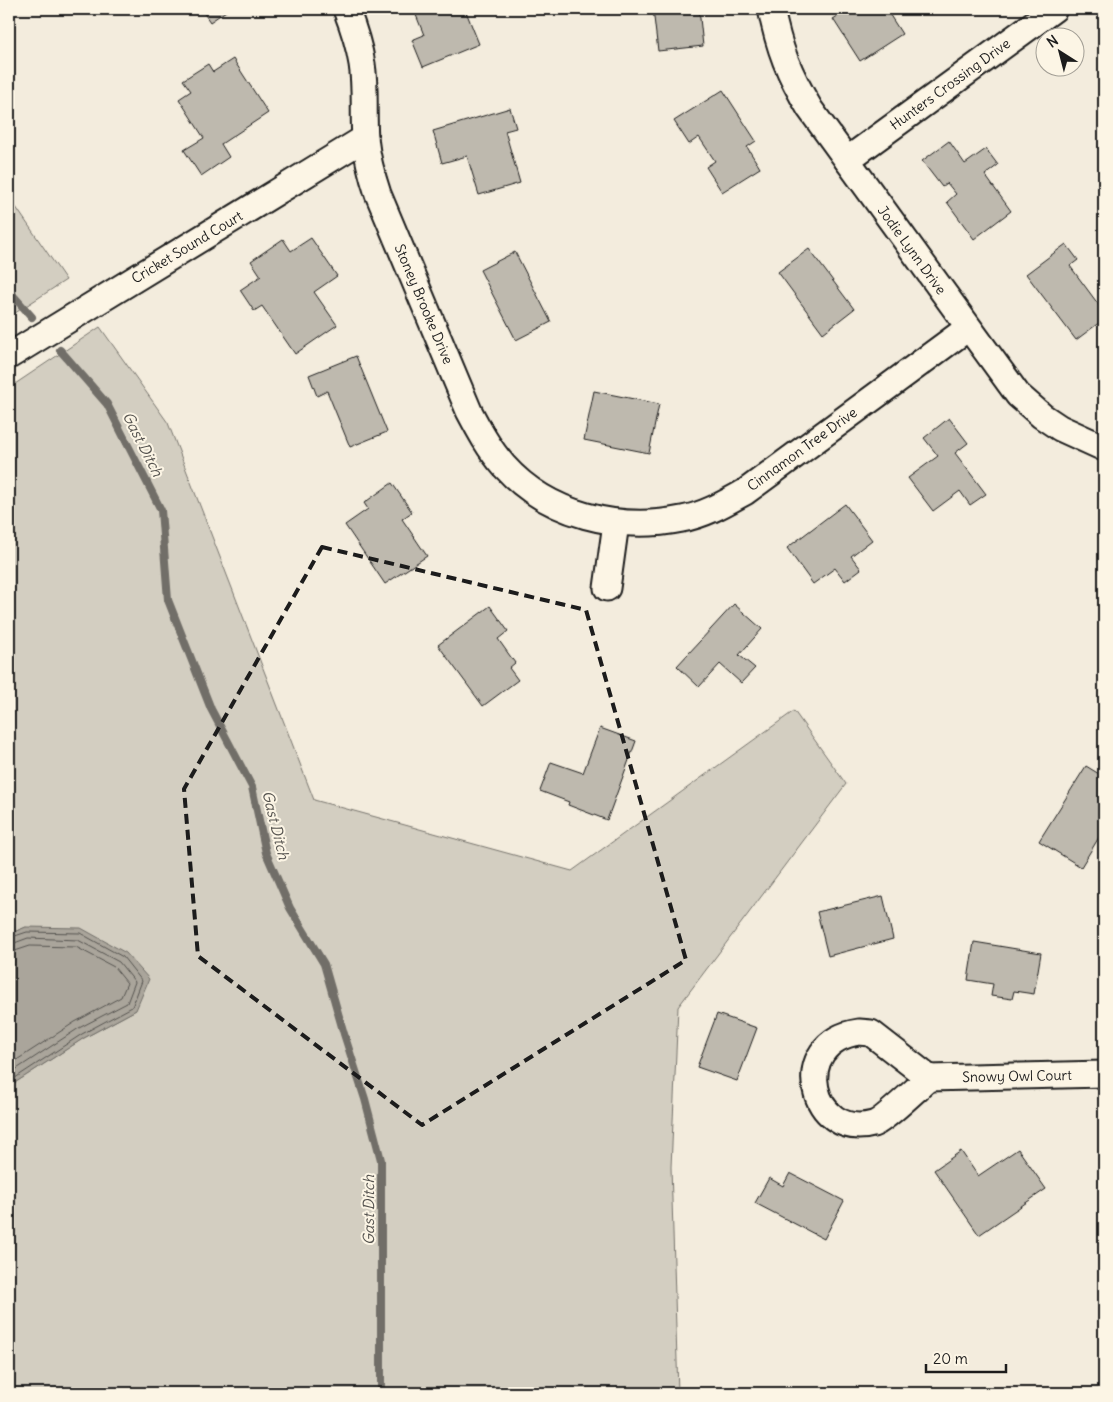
<svg xmlns="http://www.w3.org/2000/svg" width="1113" height="1402" font-family="Delius,sans-serif">
	<style>
		.green { fill: #d3cec1; stroke: #78756e }
		.water { fill: #aaa59b; stroke: #716e68 }
		.lines { fill: none; stroke-linecap: round; stroke-linejoin: round }
		.shore { stroke: #55534f; stroke-width: 1 }
		.stream { stroke: #716e68; stroke-width: 8 }
		.building { fill: #beb9ae; stroke: #1c1c1c }
		.street-casing { stroke: #1c1c1c; stroke-width: 29 }
		.street { stroke: #fcf5e5; stroke-width: 25 }
		.marked { fill: none; stroke: #1c1c1c; stroke-width: 4; stroke-dasharray: 10 6; stroke-linejoin: round }
		.labels { text-anchor: middle; dominant-baseline: central; stroke-width: 4; stroke-linejoin: round; paint-order: stroke }
		.street-label { font-size: 14px; fill: #1c1c1c; stroke: #fcf5e5 }
		.water-label { font-size: 15px; font-style: italic; fill: #55534f; stroke: #fcf5e5 }
	</style>
	<rect width="100%" height="100%" fill="#f3ecdd"/>
	<filter id="ink" filterUnits="userSpaceOnUse"><feTurbulence type="fractalNoise" baseFrequency=".02" numOctaves="2"/><feDisplacementMap in="SourceGraphic" scale="10" xChannelSelector="R" yChannelSelector="G"/><feConvolveMatrix kernelMatrix="1 2 1 2 8 2 1 2 1" color-interpolation-filters="sRGB"/></filter>
	<g filter="url(#ink)">
		<g class="green">
			<polygon points="9,197 66,280 9,317"/>
			<polygon points="100,327 168,423 314,800 572,871 794,711 846,784 678,1007 671,1167 678,1393 9,1393 9,1090 13,1084 84,1038 136,1010 26,927 9,934 9,388"/>
		</g>
		<polygon class="water" points="26,927 81,928 126,953 149,979 136,1010 84,1038 13,1084 9,1090 9,934"/>
		<g class="lines">
			<g class="shore">
				<polyline points="9,938 27,932 80,933 123,957 142,981 132,1007 82,1034 9,1082"/>
				<polyline points="9,945 28,938 78,940 119,962 135,982 127,1003 79,1028 9,1074"/>
				<polyline points="9,952 15,951 30,946 76,947 114,967 127,983 121,997 75,1022 9,1065"/>
			</g>
			<g class="stream">
				<polyline points="9,291 32,317"/>
				<polyline points="60,350 107,404 161,510 168,600 211,709 252,787 266,853 290,908 324,964 344,1034 365,1099 381,1160 381,1393"/>
			</g>
		</g>
		<g class="building">
			<polygon points="201,9 229,9 210,22"/>
			<polygon points="430,9 465,9 479,44 423,67 412,40 424,35 416,15"/>
			<polygon points="653,9 699,9 703,46 658,51"/>
			<polygon points="838,9 886,9 902,34 860,61 833,19 841,14"/>
			<polygon points="233,59 268,113 221,144 229,157 201,176 184,150 204,138 179,99 191,91 183,80 208,64 213,72"/>
			<polygon points="723,90 756,141 747,147 760,168 722,192 706,167 715,161 699,137 689,144 674,121"/>
			<polygon points="510,108 516,128 505,131 520,183 479,195 467,156 442,163 433,131"/>
			<polygon points="949,141 965,164 986,149 998,165 985,175 1011,211 974,239 947,202 956,194 947,183 942,187 922,161"/>
			<polygon points="311,238 337,276 314,292 337,325 295,354 262,306 254,311 240,290 261,276 251,261 283,239 291,251"/>
			<polygon points="1066,244 1078,260 1070,266 1104,312 1104,319 1076,340 1026,274"/>
			<polygon points="809,249 854,309 823,333 778,272"/>
			<polygon points="515,252 551,322 516,340 480,270"/>
			<polygon points="356,356 387,432 350,447 327,391 317,396 309,375"/>
			<polygon points="594,391 659,404 649,453 584,440"/>
			<polygon points="949,418 968,443 955,453 986,494 970,505 960,491 933,511 908,478 938,456 924,438"/>
			<polygon points="392,483 412,512 402,519 427,556 385,584 345,525 368,509 364,503"/>
			<polygon points="845,504 872,540 851,556 861,569 845,581 835,568 813,584 787,548"/>
			<polygon points="734,604 762,629 739,655 755,668 741,683 720,664 699,687 677,666"/>
			<polygon points="490,606 508,631 498,639 515,663 509,668 518,680 483,706 438,645"/>
			<polygon points="600,728 636,741 607,820 568,805 569,802 540,791 551,762 583,773"/>
			<polygon points="1086,766 1104,777 1104,829 1081,867 1039,841"/>
			<polygon points="883,896 893,939 828,956 817,912"/>
			<polygon points="974,942 1041,953 1034,994 1014,991 1012,999 991,996 993,984 968,980"/>
			<polygon points="717,1014 757,1028 737,1081 697,1067"/>
			<polygon points="1018,1149 1046,1189 979,1235 934,1170 961,1151 978,1176"/>
			<polygon points="790,1173 844,1201 824,1239 755,1203 769,1178 783,1186"/>
		</g>
		<g class="lines">
			<g class="street-casing">
				<g id="street">
					<path d="M346 9C353 27 359 45 362 64 366 89 363 113 365 138 367 157 372 176 378 194L469 411C479 430 489 449 504 466 548 515 619 532 682 519 705 515 725 503 745 492L968 328"/>
					<path d="M771 9C779 49 789 74 810 109L1018 395 1042 416 1060 428 1104 448"/>
					<polyline points="847,160 1054,9"/>
					<polyline points="9,356 365,138"/>
					<polyline points="607,588 616,523"/>
					<path d="M859 1032 871 1033 929 1078C919 1086 882 1122 873 1124 811 1141 787 1042 859 1032Z"/>
					<polyline points="929,1078 1104,1074"/>
				</g>
			</g>
			<use href="#street" class="street"/>
		</g>
	</g>
	<path class="marked" d="M322 547 586 610 686 960 422 1125 198 956 184 789Z"/>
	<g class="labels">
		<g class="street-label">
			<text transform="translate(950 84) rotate(-36)">Hunters Crossing Drive</text>
			<text transform="translate(187 247) rotate(-31)">Cricket Sound Court</text>
			<text transform="translate(912 250) rotate(54)">Jodie Lynn Drive</text>
			<text transform="translate(424 304) rotate(67)">Stoney Brooke Drive</text>
			<text transform="translate(802 449) rotate(-36)">Cinnamon Tree Drive</text>
			<text transform="translate(1017 1076) rotate(-1)">Snowy Owl Court</text>
		</g>
		<g class="water-label">
			<text transform="translate(143 444) rotate(63)">Gast Ditch</text>
			<text transform="translate(276 825) rotate(76)">Gast Ditch</text>
			<text transform="translate(368 1210) rotate(-90)">Gast Ditch</text>
		</g>
	</g>
	<rect width="1113" height="1402" fill="none" stroke="#fcf5e5" stroke-width="30"/>
	<rect x="15" y="15" width="1083" height="1372" fill="none" stroke="#1c1c1c" stroke-width="2" filter="url(#ink)"/>
	<g transform="translate(1060 52) rotate(324)"><circle r="24" fill="#fcf5e5" stroke="#a29e95"/>
	<path d="M0-4L9 19L0 12L-9 19Z" fill="#1c1c1c"/>
	<text y="-8" font-size="14" font-weight="bold" text-anchor="middle" fill="#1c1c1c">N</text>
	</g>
	<path d="M926 1364v8h80v-8" fill="none" stroke="#1c1c1c" stroke-width="2.5"/>
	<text x="933" y="1364" font-size="15" fill="#1c1c1c" stroke="#fcf5e5" stroke-width="4" paint-order="stroke">20 m</text>
</svg>
